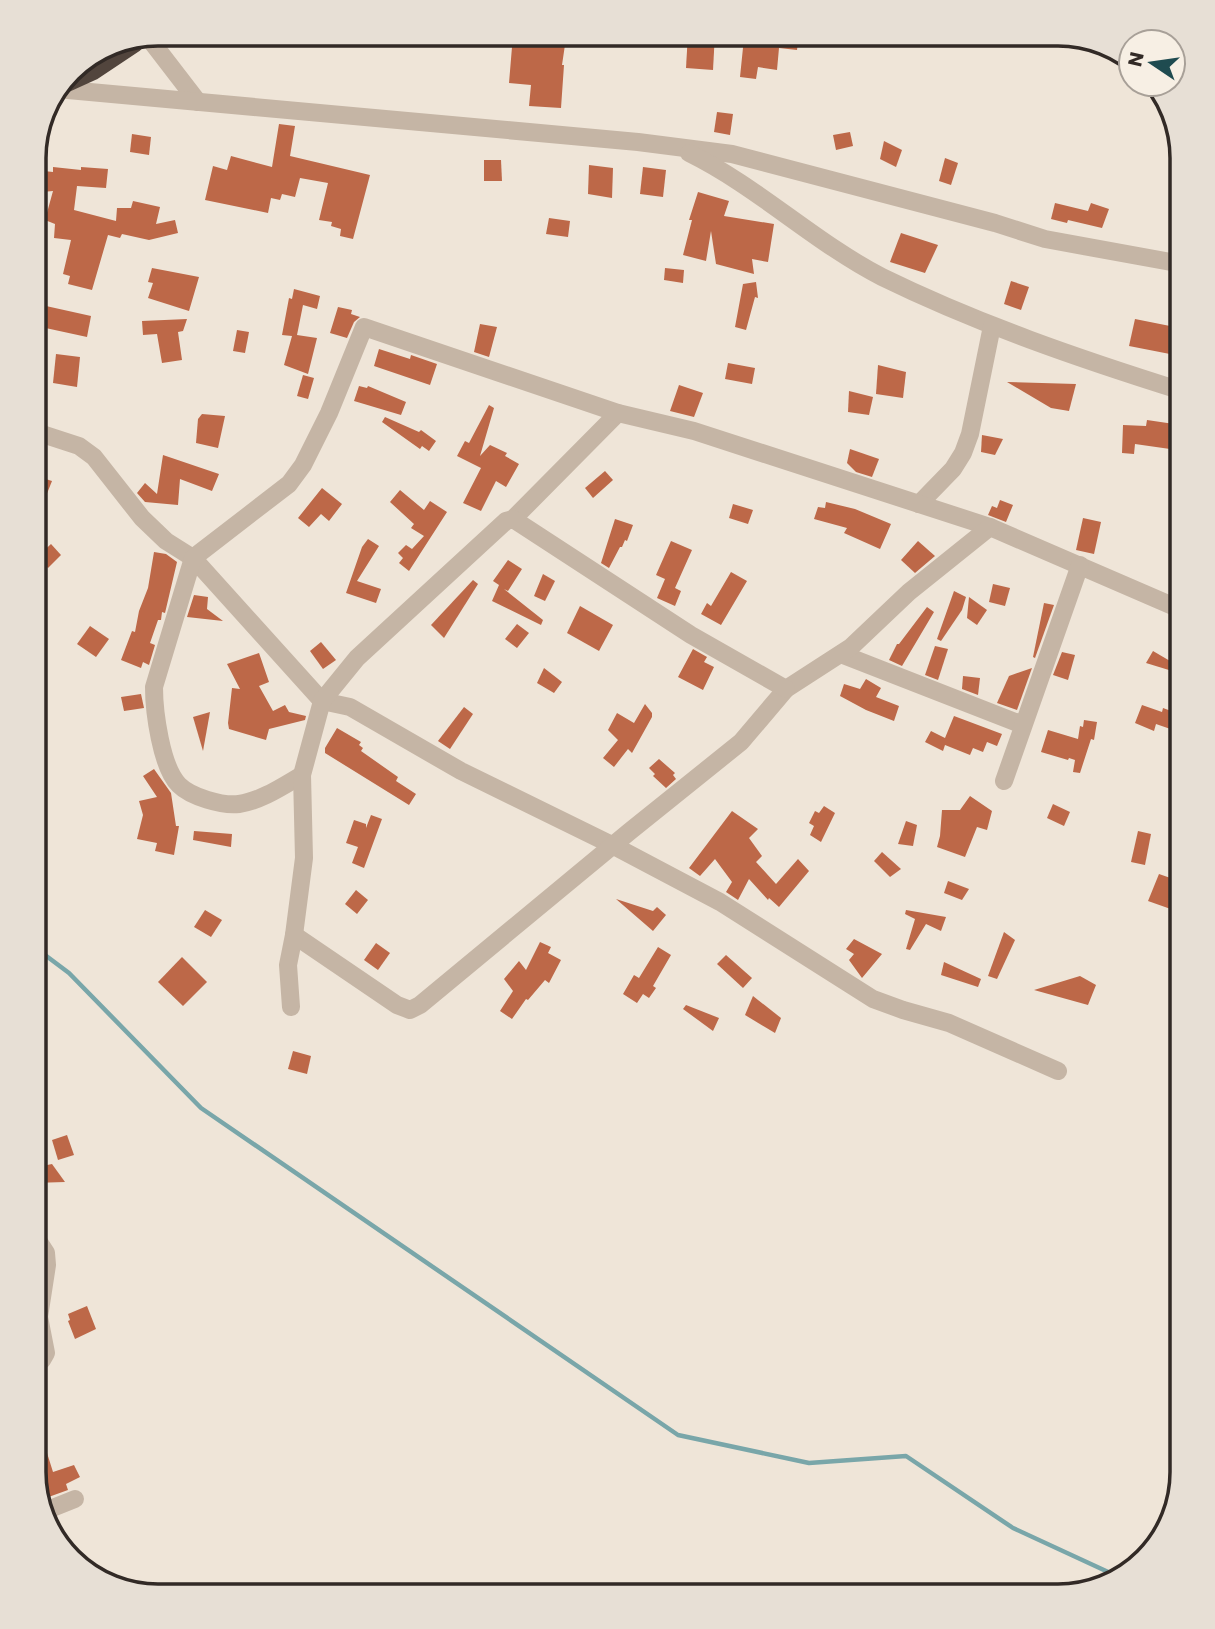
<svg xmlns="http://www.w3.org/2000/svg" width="1215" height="1629" font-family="Poppins,sans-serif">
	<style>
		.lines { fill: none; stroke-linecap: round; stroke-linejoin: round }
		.stream { stroke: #79a6a9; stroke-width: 4.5 }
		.building { fill: #bd6848 }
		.minor { stroke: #c5b5a5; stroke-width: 18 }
		.highway { stroke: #52453d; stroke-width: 21 }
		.rim { fill: none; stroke: #322a26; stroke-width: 3.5 }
	</style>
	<rect width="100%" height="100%" fill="#efe5d8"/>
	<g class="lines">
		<polyline class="stream" points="33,946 69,973 201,1108 678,1435 809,1463 906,1456 1013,1528 1119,1577"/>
	</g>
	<g class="building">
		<polygon points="503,33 530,33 566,38 562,65 564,65 561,108 529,106 531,85 509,83 512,47 502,46"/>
		<polygon points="688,33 715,33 713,70 686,68"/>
		<polygon points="781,33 799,33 797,50 779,48 777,70 758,67 756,79 740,77 744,38 780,42"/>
		<polygon points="717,112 733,114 730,135 714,132"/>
		<polygon points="279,124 295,126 290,156 370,175 353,239 340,236 341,229 331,226 332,222 319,220 328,183 300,178 295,197 282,194 280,200 271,198 268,213 205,200 213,166 227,170 231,156 272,167"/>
		<polygon points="850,132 853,146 836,150 833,135"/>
		<polygon points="132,134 151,137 149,155 130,152"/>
		<polygon points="884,141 902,150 896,167 880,159"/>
		<polygon points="945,158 958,163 951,185 939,181"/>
		<polygon points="484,160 501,160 502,181 484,181"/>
		<polygon points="589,165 613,168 612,198 588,194"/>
		<polygon points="53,167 81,170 81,167 108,169 106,188 77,186 74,210 116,221 117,208 131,208 133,201 160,207 156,224 175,220 178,233 149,240 122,234 120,238 108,235 92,290 68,284 70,276 63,274 71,240 54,238 55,224 45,220 53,191 42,192 44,171 53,172"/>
		<polygon points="643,167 666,170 663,197 640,194"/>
		<polygon points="698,192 729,201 724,216 774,224 768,262 752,259 754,274 716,264 711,231 706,261 683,255 692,220 689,220"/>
		<polygon points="1055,203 1088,211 1091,203 1109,209 1102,228 1068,220 1067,223 1051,219"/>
		<polygon points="549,218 570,221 568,237 546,234"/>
		<polygon points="901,233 938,245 925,273 890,262"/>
		<polygon points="152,268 199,277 189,311 148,298 153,283 148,282"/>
		<polygon points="665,268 684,270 683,283 664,280"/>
		<polygon points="1011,281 1029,287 1021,310 1004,304"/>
		<polygon points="756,282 758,298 755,297 746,330 735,327 743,284"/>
		<polygon points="294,289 320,296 317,309 303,305 297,335 317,338 308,374 284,365 292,336 282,335 289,298 292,299"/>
		<polygon points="46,306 91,316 87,337 41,327"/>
		<polygon points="338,307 352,310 351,314 360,317 354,322 347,338 330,333"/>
		<polygon points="187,319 183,331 178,332 182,360 162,363 157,334 143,335 142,321"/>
		<polygon points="1135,319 1180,328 1175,355 1129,346"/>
		<polygon points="480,324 497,327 489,357 474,352"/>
		<polygon points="237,330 249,332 245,353 233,351"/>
		<polygon points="379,349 410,359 411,355 437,364 430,385 374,366"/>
		<polygon points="56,354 80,357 77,387 53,383"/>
		<polygon points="728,363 755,368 752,384 725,379"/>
		<polygon points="878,365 906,372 903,398 876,394"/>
		<polygon points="303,375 314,378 308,399 297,396"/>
		<polygon points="1007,382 1076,384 1069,411 1051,408"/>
		<polygon points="679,385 703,393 694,417 670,411"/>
		<polygon points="359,386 367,388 368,386 406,402 401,415 354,401"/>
		<polygon points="849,391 873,397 869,415 848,412"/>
		<polygon points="489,405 494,408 480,456 490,445 507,453 505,456 519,464 506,487 496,481 481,511 463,503 481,468 457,456 465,441 469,443"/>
		<polygon points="202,414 225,416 218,448 196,443 198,419"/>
		<polygon points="385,417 419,432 421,430 436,441 429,451 422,446 420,449 382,422"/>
		<polygon points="1147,420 1174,424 1170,449 1135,444 1134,454 1122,453 1123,425 1146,426"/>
		<polygon points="982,435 1003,439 995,455 981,452"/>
		<polygon points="850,449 879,459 872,477 856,472 847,463"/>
		<polygon points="163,455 219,474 212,491 180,479 178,505 145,502 137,493 145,483 157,494"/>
		<polygon points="605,471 613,480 593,498 585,488"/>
		<polygon points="33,475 52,481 46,496 33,492"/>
		<polygon points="322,488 342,504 329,521 321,514 309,527 298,518"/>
		<polygon points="400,490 424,510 430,501 447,512 409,571 399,563 403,558 398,553 406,545 412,549 424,536 411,528 414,524 390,502"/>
		<polygon points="1000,500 1013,505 1006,522 988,515 992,506 997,508"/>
		<polygon points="826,502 855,509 891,524 880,549 844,533 847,528 814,519 818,507 825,508"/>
		<polygon points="733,504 753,510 748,524 729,518"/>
		<polygon points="1083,518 1101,522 1094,554 1076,550"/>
		<polygon points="615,519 633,525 627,541 625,540 622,547 620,547 609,568 601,563"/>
		<polygon points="368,539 379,546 357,581 381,589 376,603 346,593 362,547"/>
		<polygon points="671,541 692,550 675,588 681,591 675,606 657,598 665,579 656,575"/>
		<polygon points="918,541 935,556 915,573 901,560"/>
		<polygon points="51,544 61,555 48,568 37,557"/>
		<polygon points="154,552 166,554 177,562 165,613 162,612 161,620 158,620 150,643 155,645 149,665 143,662 141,668 121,660 132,631 135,632 139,611 148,588"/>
		<polygon points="508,560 522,569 508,591 504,589 543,620 541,625 492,601 499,585 493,581"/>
		<polygon points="731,572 747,581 721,625 701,614 707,603 711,606"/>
		<polygon points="543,574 555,581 545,601 534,596"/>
		<polygon points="473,580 478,584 444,638 431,625"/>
		<polygon points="993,584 1010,588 1005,606 989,602"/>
		<polygon points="954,591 966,597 962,610 941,641 937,639"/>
		<polygon points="194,595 208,597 207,609 223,621 187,617"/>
		<polygon points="969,597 987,610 977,625 967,618"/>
		<polygon points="1044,603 1054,605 1035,658 1033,657"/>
		<polygon points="580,606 613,625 599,651 567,633"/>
		<polygon points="927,607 934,612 902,666 889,660 897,644 899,644"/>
		<polygon points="517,624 529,633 517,648 505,639"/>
		<polygon points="90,626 109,639 96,657 77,644"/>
		<polygon points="321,642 336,660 323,669 310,651"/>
		<polygon points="935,646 948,649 938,680 925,675"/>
		<polygon points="693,649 707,657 704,662 714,667 703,690 678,677"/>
		<polygon points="1153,651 1182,668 1182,674 1146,663"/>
		<polygon points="1062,652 1075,655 1068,680 1053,675"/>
		<polygon points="259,653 269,682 259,686 273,711 285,705 289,712 306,716 305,720 269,729 266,740 229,729 228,723 232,688 240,689 227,664"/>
		<polygon points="544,668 562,682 554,693 537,683"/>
		<polygon points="1032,668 1017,710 997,703 1009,676"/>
		<polygon points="963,676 980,678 978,695 962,689"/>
		<polygon points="866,679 881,688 876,697 899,706 894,721 866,710 840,696 844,684 860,689"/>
		<polygon points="141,694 144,708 124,711 121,697"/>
		<polygon points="645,704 652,713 652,717 632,753 628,749 614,767 603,758 618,740 608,730 617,713 634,723"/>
		<polygon points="1142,705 1162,712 1163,708 1182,715 1182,733 1156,724 1154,731 1135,723"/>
		<polygon points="464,707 473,714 450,749 438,741"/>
		<polygon points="210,712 203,751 193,717"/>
		<polygon points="954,716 1002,734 997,746 987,742 983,752 973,748 970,755 945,745 943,751 925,742 931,731 945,738"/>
		<polygon points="1084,720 1097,722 1094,740 1091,739 1080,773 1073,772 1075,760 1069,758 1068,760 1041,752 1048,730 1078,739 1080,726 1083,727"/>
		<polygon points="337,728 361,742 359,745 363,748 361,751 398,777 396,781 416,794 409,805 325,753 325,748"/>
		<polygon points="659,759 675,773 673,775 676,779 666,788 653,776 655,774 649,768"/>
		<polygon points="154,769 171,793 176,826 179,826 174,855 155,851 157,843 137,839 143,815 139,801 157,797 143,776"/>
		<polygon points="970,796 992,811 987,830 977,827 965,857 937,847 940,836 942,810 960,810"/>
		<polygon points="1053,804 1070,812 1064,826 1047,818"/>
		<polygon points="824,806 835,813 821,842 810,835 814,826 809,823 815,811 819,813"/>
		<polygon points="732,811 758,829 749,838 762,856 756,862 776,884 798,859 809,871 779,907 769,898 768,900 749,879 738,900 726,892 732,882 715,859 700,876 689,868"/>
		<polygon points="371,815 382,819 364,868 352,863 358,847 346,843 354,820 366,824 366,828"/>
		<polygon points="906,821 917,825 913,846 898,844"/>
		<polygon points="194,831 232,834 231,847 193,840"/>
		<polygon points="1138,831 1151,834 1145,865 1131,862"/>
		<polygon points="882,852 901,869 890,877 874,861"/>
		<polygon points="1159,874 1182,882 1182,913 1148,901"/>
		<polygon points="948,881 969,889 962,900 944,893"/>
		<polygon points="356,890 368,900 357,914 345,904"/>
		<polygon points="616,899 653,911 657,907 666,915 653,931"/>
		<polygon points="205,910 222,920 211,937 194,927"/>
		<polygon points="906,910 946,917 941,931 926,924 910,950 906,949 915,919 905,914"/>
		<polygon points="1004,932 1015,940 997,979 988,976"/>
		<polygon points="854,939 882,954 862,978 849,960 854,954 846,949"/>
		<polygon points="540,942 551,947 548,953 561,960 549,983 545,980 528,1000 526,999 512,1019 500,1011 513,991 504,979 519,961 526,970"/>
		<polygon points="376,943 390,953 378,970 364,960"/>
		<polygon points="658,947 671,955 653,986 656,988 649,998 643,994 637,1003 623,994 634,975 639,978"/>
		<polygon points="726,955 752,978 743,988 717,964"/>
		<polygon points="182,957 207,982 183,1006 158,982"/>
		<polygon points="944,962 981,979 978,987 941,975"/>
		<polygon points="1080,976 1096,985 1088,1005 1034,990"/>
		<polygon points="753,996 781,1018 775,1033 745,1015"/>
		<polygon points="686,1005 719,1018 713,1031 683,1009"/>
		<polygon points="293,1051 311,1056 307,1074 288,1069"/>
		<polygon points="67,1135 74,1155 58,1160 52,1140"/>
		<polygon points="52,1164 65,1182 33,1183 33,1168"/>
		<polygon points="87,1306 96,1329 75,1339 68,1321 70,1320 68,1314"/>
		<polygon points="36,1418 53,1472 74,1465 80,1477 66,1484 68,1490 43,1499 33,1468 33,1419"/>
	</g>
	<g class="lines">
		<g class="minor">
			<polyline points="148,37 198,102"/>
			<polyline points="57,89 638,142 732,154 995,223 1045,239 1182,264"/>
			<path d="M689 153C758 187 814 242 882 277 978 324 1080 359 1182 391"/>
			<polyline points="33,431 79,446 94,457 142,518 166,541 193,558 322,701 350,707 461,771 614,846 720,902 873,999 903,1010 949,1023 1058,1071"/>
			<polyline points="919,504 953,469 963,453 970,434 992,326"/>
			<polyline points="513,519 618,413"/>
			<polyline points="841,654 1023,725"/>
			<path d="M302 775C283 786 261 801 239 804 222 806 191 797 179 785 161 767 154 711 154 687L193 558 289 484 303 465 329 413 364 327 618 413 694 431 990 527 1182 610"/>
			<polyline points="1004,781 1080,565"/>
			<polyline points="294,935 397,1005 410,1010 420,1005 629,832 741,742 786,689 851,647 909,592 990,527"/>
			<polyline points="291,1007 288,965 294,935 304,858 302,775 322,701 357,658 506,521 513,519 691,635 786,689"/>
			<polyline points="33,1364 42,1360 46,1353 39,1317 47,1265 46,1253 33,1233"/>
			<polyline points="45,1511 75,1499"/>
		</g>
		<polyline class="highway" points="59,85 92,70 134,42"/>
	</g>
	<path d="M0 0H1215V1629H0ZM158 46H1058A112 112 0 0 1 1170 158V1472A112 112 0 0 1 1058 1584H158A112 112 0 0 1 46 1472V158A112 112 0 0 1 158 46Z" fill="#e7dfd5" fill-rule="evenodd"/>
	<path class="rim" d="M158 46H1058A112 112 0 0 1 1170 158V1472A112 112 0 0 1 1058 1584H158A112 112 0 0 1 46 1472V158A112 112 0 0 1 158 46Z"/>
	<g transform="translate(1152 63) rotate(283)"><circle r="33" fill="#f7efe4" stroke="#a8a098" stroke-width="2"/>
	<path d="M0-5L12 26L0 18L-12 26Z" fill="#1f4b50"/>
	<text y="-10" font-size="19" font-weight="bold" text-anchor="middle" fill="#322a26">N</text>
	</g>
</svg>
